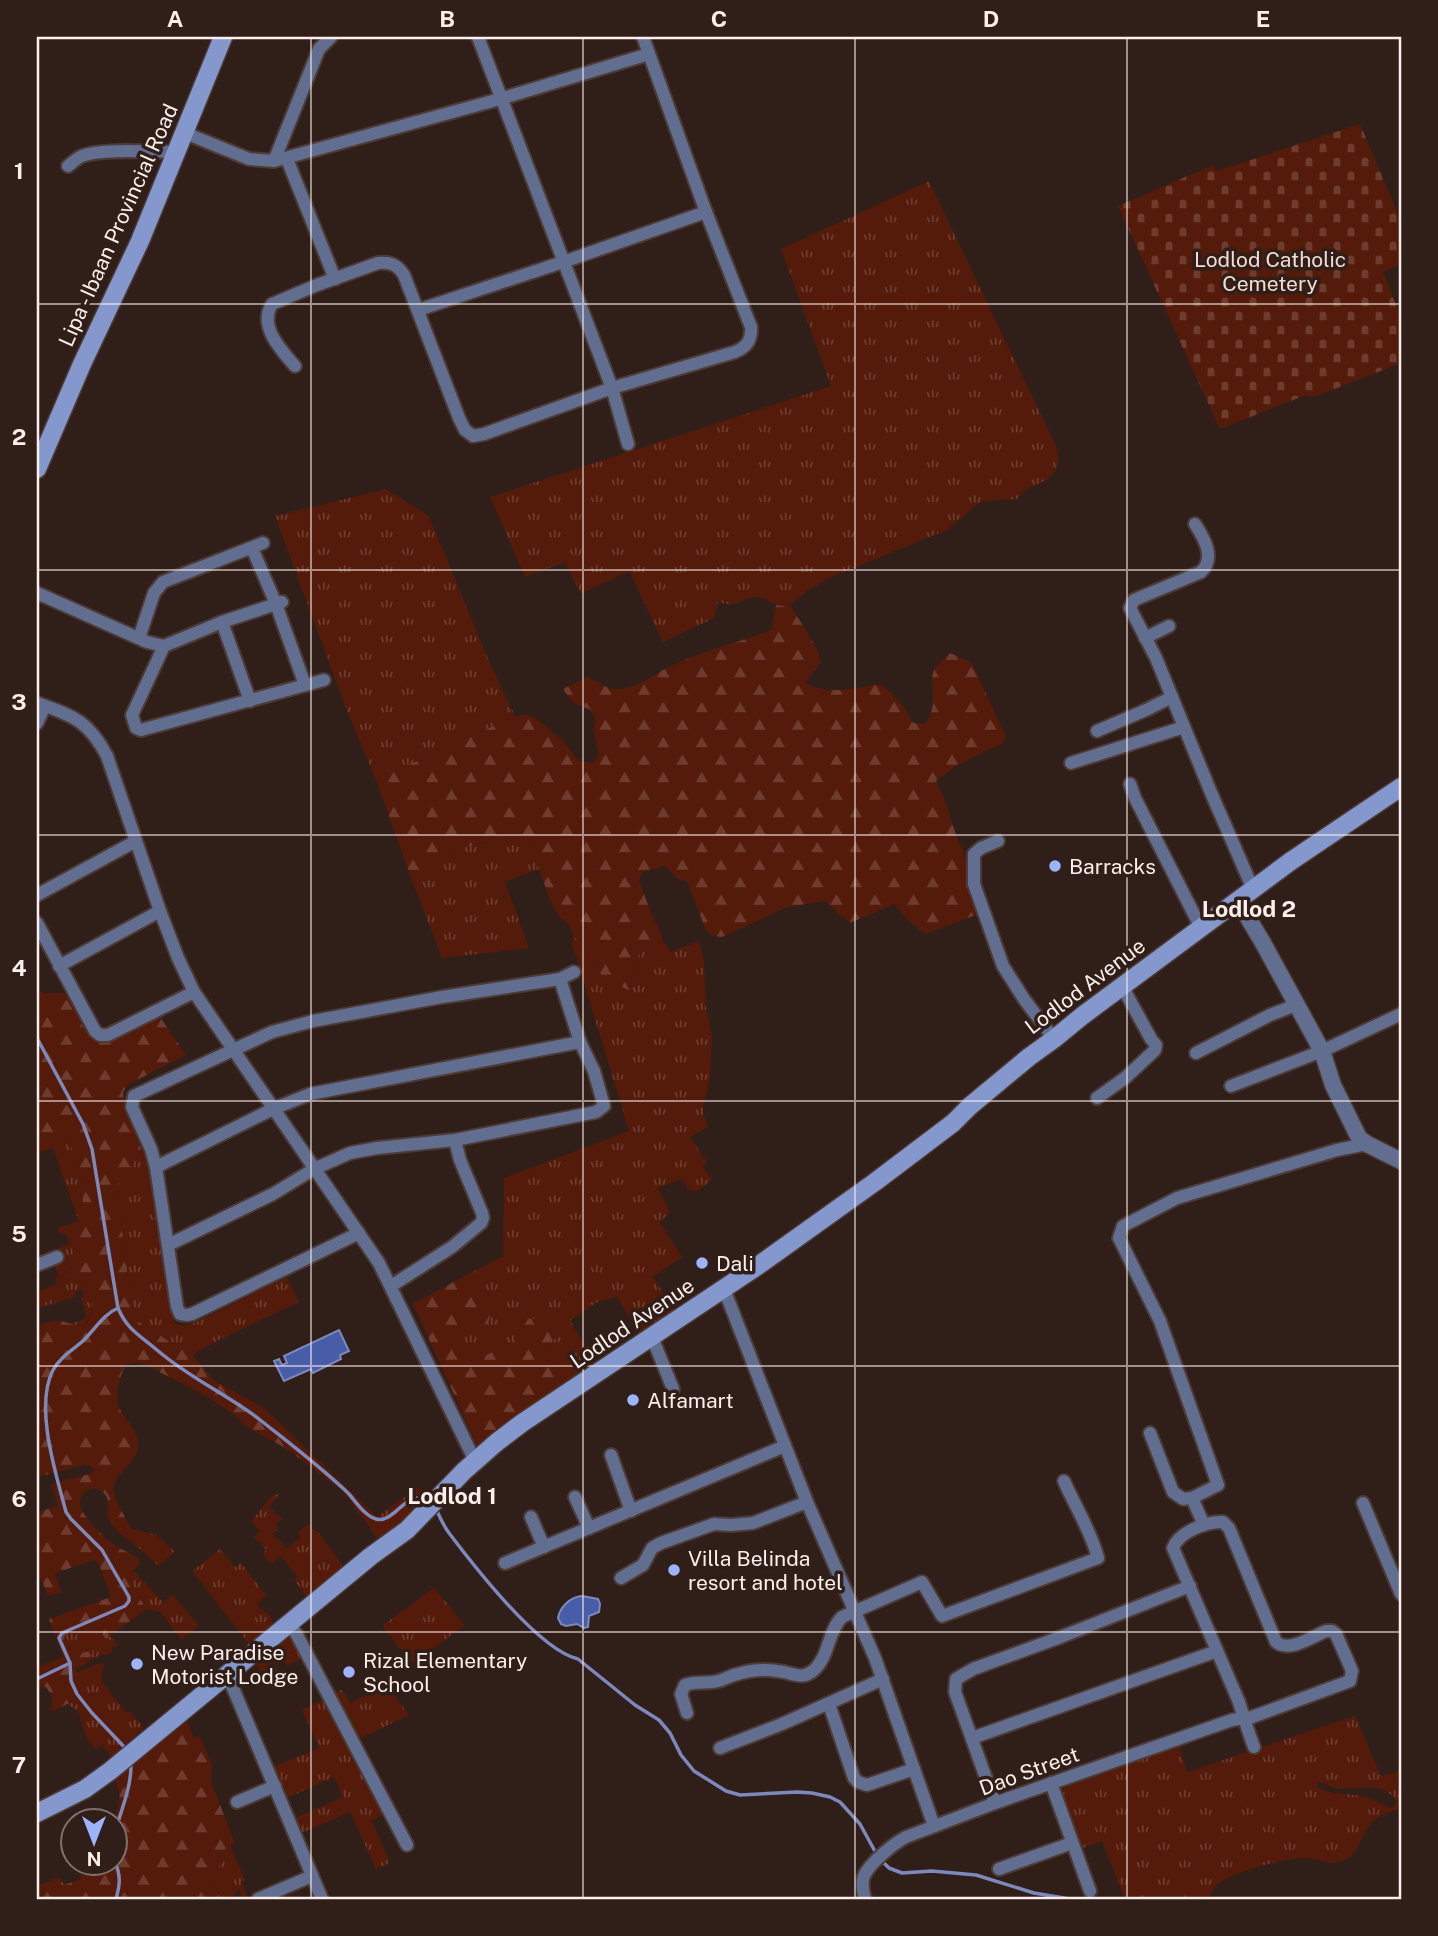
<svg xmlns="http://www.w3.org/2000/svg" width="1438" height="1936" font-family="'Public Sans',sans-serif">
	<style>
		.grass { fill: url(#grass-tufts); fill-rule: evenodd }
		.forest { fill: url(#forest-firs) }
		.cemetery { fill: url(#cemetery-stones) }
		.water { fill: #475da7; stroke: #7d88bb; stroke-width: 2 }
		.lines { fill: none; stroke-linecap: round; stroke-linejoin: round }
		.stream { stroke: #7d88bb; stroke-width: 3.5 }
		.minor-casing { stroke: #4c3b36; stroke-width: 16 }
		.tertiary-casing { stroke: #4c3b36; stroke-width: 19 }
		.secondary-casing { stroke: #4c3b36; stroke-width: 21 }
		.minor { stroke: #626e8f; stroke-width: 12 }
		.tertiary { stroke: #626e8f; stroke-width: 16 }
		.secondary { stroke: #8598ce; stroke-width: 18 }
		.grid { fill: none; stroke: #fbeeeb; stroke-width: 2; stroke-opacity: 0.55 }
		.poi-dot { fill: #9cb4fd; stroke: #301e19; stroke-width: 2.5 }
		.labels { text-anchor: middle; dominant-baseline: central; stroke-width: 7; stroke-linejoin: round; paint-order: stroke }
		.street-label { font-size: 21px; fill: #fbeeeb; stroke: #301e19 }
		.park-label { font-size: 21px; fill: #f4dad3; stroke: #301e19 }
		.poi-label { font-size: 21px; fill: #fbeeeb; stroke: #301e19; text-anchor: start }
		.neighbourhood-label { font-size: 23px; font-weight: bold; fill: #fbeeeb; stroke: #301e19 }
		.neatline { fill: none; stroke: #fbeeeb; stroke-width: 2.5 }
		.grid-label { font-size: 23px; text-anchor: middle; font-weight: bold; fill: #fbeeeb }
	</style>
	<defs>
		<pattern id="grass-tufts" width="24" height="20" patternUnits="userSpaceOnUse" patternTransform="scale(1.75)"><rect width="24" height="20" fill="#541a0a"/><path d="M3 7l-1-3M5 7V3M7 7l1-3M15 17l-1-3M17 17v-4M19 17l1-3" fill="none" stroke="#6e3c2e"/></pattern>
		<pattern id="forest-firs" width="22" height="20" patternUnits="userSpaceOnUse" patternTransform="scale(1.75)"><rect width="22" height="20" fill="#541a0a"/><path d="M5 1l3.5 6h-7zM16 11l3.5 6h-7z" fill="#6e3c2e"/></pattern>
		<pattern id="cemetery-stones" width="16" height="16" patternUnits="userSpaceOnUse" patternTransform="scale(1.75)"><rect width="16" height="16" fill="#541a0a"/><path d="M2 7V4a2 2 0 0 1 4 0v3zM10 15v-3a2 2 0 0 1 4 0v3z" fill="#6e3c2e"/></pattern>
	</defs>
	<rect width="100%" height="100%" fill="#301e19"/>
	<g class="grass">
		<path d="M929 181 1056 446C1061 463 1058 475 1040 483 1035 486 1029 487 1025 491 1022 493 1020 497 1017 499L985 501 976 505 949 529 829 578 807 591 790 605 783 606 776 605 763 598 753 597 734 604H726L718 602 714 618 663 642 629 571 581 594 565 562 525 577 490 497 831 386 781 249Z"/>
		<polygon points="386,489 429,516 488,659 515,716 376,780 346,708 275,516"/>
		<polygon points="517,834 530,836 539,869 505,882 529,948 442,958 411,878 429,867 448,850 499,840"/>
		<polygon points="574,937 587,946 602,976 634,986 637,958 643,948 663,941 671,952 699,941 704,960 706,1006 712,1036 710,1078 703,1107 704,1116 708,1127 690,1137 707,1162 703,1167 712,1180 697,1191 689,1190 682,1179 658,1188 670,1212 660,1222 682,1257 653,1277 676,1313 640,1336 617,1297 597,1302 570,1321 597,1363 582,1372 575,1368 552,1367 546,1360 548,1347 564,1327 528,1319 516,1340 481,1358 468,1352 462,1334 490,1312 480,1304 461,1278 503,1256 504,1178 629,1131 572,943"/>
		<path d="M65 1131C77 1161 89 1190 79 1222L53 1148 37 1153V1141Z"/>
		<polygon points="139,1142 146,1143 149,1151 155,1214 172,1316 175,1324 184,1326 196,1322 287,1277 299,1302 221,1339 192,1355 144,1326 137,1320 131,1302 121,1222 115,1187 138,1157 141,1149"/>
		<path d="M70 1243 76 1262 63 1275 64 1279 86 1281C94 1296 97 1315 82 1327L71 1324 84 1319 86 1315 81 1298 84 1297 83 1290 76 1291V1297L37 1308V1292L57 1284 55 1280 59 1276 55 1265 49 1267 60 1255 59 1248Z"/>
		<path d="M418 1487 430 1494 431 1496C414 1513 398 1527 377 1538L367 1524Z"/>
		<polygon points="280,1493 269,1507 282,1519 276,1524 279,1528 273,1534 287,1549 301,1536 298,1532 309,1523 317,1533 319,1533 343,1566 307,1597 294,1580 298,1577 281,1556 271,1564 263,1553 266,1550 254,1536 260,1531 251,1521 271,1497"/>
		<polygon points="132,1529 157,1535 175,1552 158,1566 145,1553 123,1536"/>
		<polygon points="220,1549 235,1567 241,1563 266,1595 257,1605 270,1616 273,1625 249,1644 192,1571"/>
		<polygon points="133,1570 163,1602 173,1595 199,1626 181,1640 161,1612 146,1609 129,1579"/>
		<polygon points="434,1588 465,1625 413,1664 382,1626"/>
		<polygon points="90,1629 98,1629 106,1639 111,1636 116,1642 116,1647 112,1647 111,1653 96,1657 76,1670 81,1663 89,1659 91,1651 76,1655 64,1639 65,1635"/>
		<polygon points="287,1634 292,1634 304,1656 287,1666 279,1651 271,1655 283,1681 268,1688 254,1660"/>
		<polygon points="103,1662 104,1664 101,1678 105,1686 127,1713 130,1711 144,1728 111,1757 102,1745 95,1749 87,1739 78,1711 67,1704 74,1702 80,1693 77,1684 75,1673"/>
		<polygon points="386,1684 409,1715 357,1740 331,1692 342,1690 351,1703"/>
		<polygon points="324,1699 384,1814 372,1821 390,1863 376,1869 350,1812 302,1833 295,1818 343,1797 334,1777 287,1798 273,1767 319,1748 302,1710"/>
		<path d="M1355 1716 1381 1776 1401 1771V1808C1394 1811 1382 1814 1376 1819 1357 1833 1363 1861 1332 1863 1323 1863 1314 1858 1305 1858 1285 1858 1231 1872 1217 1885 1212 1889 1211 1893 1209 1899H1126L1124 1897 1102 1841 1080 1849 1060 1791 1071 1783 1179 1746 1187 1772ZM1319 1782C1325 1783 1329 1786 1334 1788 1355 1792 1382 1778 1397 1802L1392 1808C1385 1807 1383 1804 1377 1801 1358 1792 1336 1796 1317 1788Z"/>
		<polygon points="232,1836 235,1842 230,1845 245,1880 241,1882 248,1899 243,1899 239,1889 232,1899 216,1899 211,1878 224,1858 226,1843"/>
	</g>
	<g class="forest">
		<path d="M776 605 783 606 790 605 817 648 821 662 805 683C828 696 855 688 880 684 895 695 905 706 913 723L925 724C928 718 933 710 933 703 934 677 925 674 950 653L972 663 1006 737 1003 743 954 767 936 781 945 800 959 844 964 851 970 887 979 914 925 934 912 924 894 904 850 923 825 901 788 907 722 937 713 936 706 930 687 881 678 879 665 866 643 872 639 880 651 913 659 928 663 941 643 948 637 958 634 986 628 990 602 976 587 946 574 937 568 923 559 917 550 900 539 869 530 836 517 834 499 840 448 850 429 867 411 878 376 780 515 716 529 715 541 722 551 731 562 739 578 760 592 763 599 756 593 728 596 722 591 710 572 702 563 689 587 677C599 680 603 689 616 689 637 690 656 672 675 664 706 650 740 642 771 630Z"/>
		<path d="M37 988 42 993H64C67 997 71 1001 74 1007 82 1023 85 1041 106 1041L158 1014 186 1055 129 1084 123 1092 124 1101 141 1149 138 1157 115 1187 121 1222 131 1302 137 1320 144 1326 192 1355 215 1381 264 1408 377 1517 367 1524 344 1492 287 1449 247 1427 236 1416 208 1397 148 1366 137 1363 125 1365C119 1380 113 1399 122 1413 128 1422 137 1431 138 1442 141 1464 109 1473 114 1494 118 1507 126 1518 132 1529L123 1536C105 1521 109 1518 107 1497 94 1478 71 1495 84 1514 92 1525 104 1538 116 1546 124 1551 133 1554 140 1561V1564L131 1573 129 1579 146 1609 106 1639 98 1629H90L65 1635 64 1639 75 1654 91 1651 93 1652 89 1659 76 1668 77 1684 80 1693 74 1702 67 1704 55 1711 51 1710 52 1696 46 1687 37 1688V1667L63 1657 49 1619 111 1597 100 1567 95 1560 55 1573 61 1592 48 1596 41 1578 37 1579V1512L58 1506 51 1484 90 1474 94 1471 91 1466 84 1465 37 1477V1327C58 1316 61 1322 83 1327 97 1315 94 1296 86 1281L64 1279 63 1275 68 1271 75 1262 73 1251 66 1235 59 1233 58 1228 79 1221C89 1190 77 1161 65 1131L37 1141Z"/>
		<polygon points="461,1278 480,1304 490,1312 489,1321 483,1327 474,1326 462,1334 469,1352 481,1358 516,1340 528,1319 553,1318 564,1327 548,1347 546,1360 552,1367 575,1368 582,1372 477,1445 413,1304"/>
		<path d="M186 1718 194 1738 200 1736 212 1765 211 1781 232 1836 226 1843 224 1858 211 1878 216 1899H42L37 1886 60 1877 64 1885 81 1879 80 1874 87 1869 85 1863 116 1862V1820H114C120 1801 123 1795 113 1777Z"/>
	</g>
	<polygon class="cemetery" points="1360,124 1401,221 1401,264 1383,272 1401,318 1401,363 1314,397 1306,395 1220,429 1118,206 1213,165 1217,171"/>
	<g class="water">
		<polygon points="339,1330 349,1351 340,1355 341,1359 313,1373 311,1369 284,1381 274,1361 279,1359 282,1365 287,1363 284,1356"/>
		<path d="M582 1596 598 1599 600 1604 599 1612 589 1616 588 1627 584 1628 577 1624 566 1626 561 1624 558 1618C560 1607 570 1597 582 1596Z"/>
	</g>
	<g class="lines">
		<g class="stream">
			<path d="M37 1038 83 1124 92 1149 118 1308C127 1330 141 1336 157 1350 188 1377 226 1394 259 1419 289 1443 321 1467 349 1494 356 1502 365 1516 376 1519 396 1524 407 1486 427 1502"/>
			<path d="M118 1308C104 1314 95 1329 84 1340 73 1350 60 1357 53 1370 34 1407 56 1474 66 1512L71 1519 102 1550 129 1597V1601L125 1606 62 1633 59 1638 70 1663 71 1681 77 1694 92 1713 128 1751"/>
			<path d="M436 1509C440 1517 443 1525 449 1533 474 1566 539 1650 578 1659L635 1705 659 1720 670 1733 681 1755 694 1771 726 1791 740 1795 797 1792 812 1793 830 1797 840 1802 860 1824 877 1855"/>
			<polyline points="37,1679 70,1663"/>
			<path d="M116 1828C123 1806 132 1784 131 1761"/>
			<polyline points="882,1861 889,1868 902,1873 932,1871 976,1875 1034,1893 1070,1899"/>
			<path d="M115 1862C121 1876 120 1885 116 1899"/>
		</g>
		<g class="minor-casing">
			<g id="minor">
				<polyline points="478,37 612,388 628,444"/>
				<polyline points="185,133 249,159 274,161 500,99 649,54"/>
				<polyline points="287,159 335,279"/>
				<polyline points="274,161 319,49 331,37"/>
				<path d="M68 166C72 163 77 158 82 156 100 148 156 152 177 152"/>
				<polyline points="418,310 563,262 706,212"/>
				<path d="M295 366C281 350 258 326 272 304L317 285 378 263C390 262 397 264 404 275L459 418 465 430 473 436 484 434 612 388 735 352C747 347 752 340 751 327L706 212 643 37"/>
				<path d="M1195 524C1204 538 1216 558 1201 572L1134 600 1130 608 1156 658 1212 795 1253 889"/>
				<polyline points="252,548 276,604 305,685"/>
				<polyline points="37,593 147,642 164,646 222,622 282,602"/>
				<polyline points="222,622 250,701"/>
				<polyline points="139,638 154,593 163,582 263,543"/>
				<polyline points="1145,638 1169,626"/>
				<polyline points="164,646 132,715 136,728 141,730 324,680"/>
				<path d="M37 703C73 716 88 720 107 756L160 911 178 958 194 992 379 1263 475 1461"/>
				<polyline points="37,723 45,706"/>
				<polyline points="1097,731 1146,710 1172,697"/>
				<polyline points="1071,763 1184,727"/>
				<polyline points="1130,784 1135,798 1201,928"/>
				<polyline points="998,841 981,848 974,854 974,884 1003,966 1024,999 1054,1039"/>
				<polyline points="37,895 136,841"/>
				<polyline points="37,923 95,1031 100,1035 108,1035 194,992"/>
				<polyline points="59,966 160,911"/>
				<polyline points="1196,1053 1270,1015 1296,1005"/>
				<polyline points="1231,1086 1322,1051 1401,1014"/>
				<polyline points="1097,1098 1125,1078 1155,1050 1156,1045 1151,1039 1122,986"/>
				<polyline points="156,1167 273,1109 310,1094 580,1042"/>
				<polyline points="359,1233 192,1314 187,1315 180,1314 177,1307 156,1167 151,1149 132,1107 134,1096 272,1032 313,1021 442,997 560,979 574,972"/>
				<polyline points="168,1245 273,1194 314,1169 350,1153 377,1148 455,1140 596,1112 604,1106 594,1071 580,1042 560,979"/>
				<polyline points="37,1265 57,1257"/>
				<polyline points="391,1286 452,1247 481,1223 483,1218 482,1213 460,1160 455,1140"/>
				<polyline points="724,1289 807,1502 875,1658 934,1826"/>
				<polyline points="652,1337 673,1389"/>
				<polyline points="1150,1433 1173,1492 1183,1499 1192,1498 1204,1525"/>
				<polyline points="611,1455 631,1511"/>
				<polyline points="575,1497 589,1528"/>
				<polyline points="1192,1498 1218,1485 1160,1321 1119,1238 1123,1226 1177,1198 1337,1150 1367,1144"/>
				<polyline points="1363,1503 1401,1594"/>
				<polyline points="531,1517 544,1547"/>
				<polyline points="505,1563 785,1446"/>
				<polyline points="621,1578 643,1565 652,1548 661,1543 714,1524 731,1525 753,1523 807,1502"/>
				<polyline points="289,1623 297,1635 407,1845"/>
				<polyline points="227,1674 322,1899"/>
				<polyline points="829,1704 854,1778 858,1782 867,1785 914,1769"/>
				<path d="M687 1713 681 1694 685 1685C696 1681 707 1684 718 1681 723 1680 728 1677 734 1675 747 1671 764 1669 777 1671 791 1672 802 1681 814 1670 829 1657 828 1631 842 1617L922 1582 942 1616 1098 1558C1091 1531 1075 1506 1064 1481"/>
				<polyline points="972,1738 1217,1651"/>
				<polyline points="720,1748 782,1724 883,1679"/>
				<polyline points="1051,1783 1090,1891"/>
				<polyline points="237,1802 275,1786"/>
				<polyline points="995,1803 955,1692 956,1679 973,1669 1058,1638 1190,1586"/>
				<polyline points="999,1869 1072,1843"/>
				<polyline points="258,1899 312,1876"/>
				<path d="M865 1899C863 1892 861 1884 864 1876 869 1864 894 1843 906 1837L995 1803 1232 1720 1252 1717 1350 1681 1352 1671 1336 1634 1332 1631H1326C1312 1637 1289 1653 1276 1642L1229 1528 1223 1522C1207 1521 1179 1532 1173 1548L1239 1702C1244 1718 1248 1731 1254 1747"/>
			</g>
		</g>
		<g class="tertiary-casing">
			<polyline id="tertiary" points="1238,901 1263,943 1322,1051 1333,1085 1359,1138 1367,1144 1401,1161"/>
		</g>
		<g class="secondary-casing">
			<g id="secondary">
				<polyline points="37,469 82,364 140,241 223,37"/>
				<polyline points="37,1813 85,1789 110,1771 371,1556 407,1530 464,1471 497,1442 522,1423 759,1265 875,1182 953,1123 970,1106 1029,1057 1054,1039 1082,1016 1291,861 1401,787"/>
			</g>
		</g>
		<use href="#minor" class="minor"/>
		<use href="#tertiary" class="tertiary"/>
		<use href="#secondary" class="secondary"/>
	</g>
	<path class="grid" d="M311 37V1899M583 37V1899M855 37V1899M1127 37V1899M37 304H1401M37 570H1401M37 835H1401M37 1101H1401M37 1366H1401M37 1632H1401"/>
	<g class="poi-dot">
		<circle cx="1055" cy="866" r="7"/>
		<circle cx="702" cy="1263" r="7"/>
		<circle cx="633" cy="1400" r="7"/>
		<circle cx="674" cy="1570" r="7"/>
		<circle cx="137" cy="1664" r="7"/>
		<circle cx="349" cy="1672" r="7"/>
	</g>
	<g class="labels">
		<g class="street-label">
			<text transform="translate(118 225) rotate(-66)">Lipa - Ibaan Provincial Road</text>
			<text transform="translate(1085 986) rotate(-37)">Lodlod Avenue</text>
			<text transform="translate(632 1323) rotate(-34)">Lodlod Avenue</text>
			<text transform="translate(1029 1771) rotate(-20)">Dao Street</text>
		</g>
		<g class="park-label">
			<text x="1270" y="259">Lodlod Catholic<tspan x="1270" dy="24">Cemetery</tspan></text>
		</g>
		<g class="poi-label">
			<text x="1069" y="866">Barracks</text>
			<text x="716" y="1263">Dali</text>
			<text x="647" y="1400">Alfamart</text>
			<text x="688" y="1558">Villa Belinda<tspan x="688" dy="24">resort and hotel</tspan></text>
			<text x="151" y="1652">New Paradise<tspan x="151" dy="24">Motorist Lodge</tspan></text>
			<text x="363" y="1660">Rizal Elementary<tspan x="363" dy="24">School</tspan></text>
		</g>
		<g class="neighbourhood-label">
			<text x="1249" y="908">Lodlod 2</text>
			<text x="452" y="1495">Lodlod 1</text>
		</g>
	</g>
	<rect width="1438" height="1936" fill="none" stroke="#301e19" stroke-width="77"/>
	<g transform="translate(94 1842) rotate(180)"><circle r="33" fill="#301e19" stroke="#81716d" stroke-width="2"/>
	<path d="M0-5L12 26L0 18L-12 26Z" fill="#9cb4fd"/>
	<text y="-10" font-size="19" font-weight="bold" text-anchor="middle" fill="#fbeeeb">N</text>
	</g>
	<rect x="38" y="38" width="1362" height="1860" class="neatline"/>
	<g class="grid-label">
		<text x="175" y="27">A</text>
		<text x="447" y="27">B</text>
		<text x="719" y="27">C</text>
		<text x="991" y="27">D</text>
		<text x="1263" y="27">E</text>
		<text x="19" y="179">1</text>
		<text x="19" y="445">2</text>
		<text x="19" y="710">3</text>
		<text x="19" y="976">4</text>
		<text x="19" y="1242">5</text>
		<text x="19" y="1507">6</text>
		<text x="19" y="1773">7</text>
	</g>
</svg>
